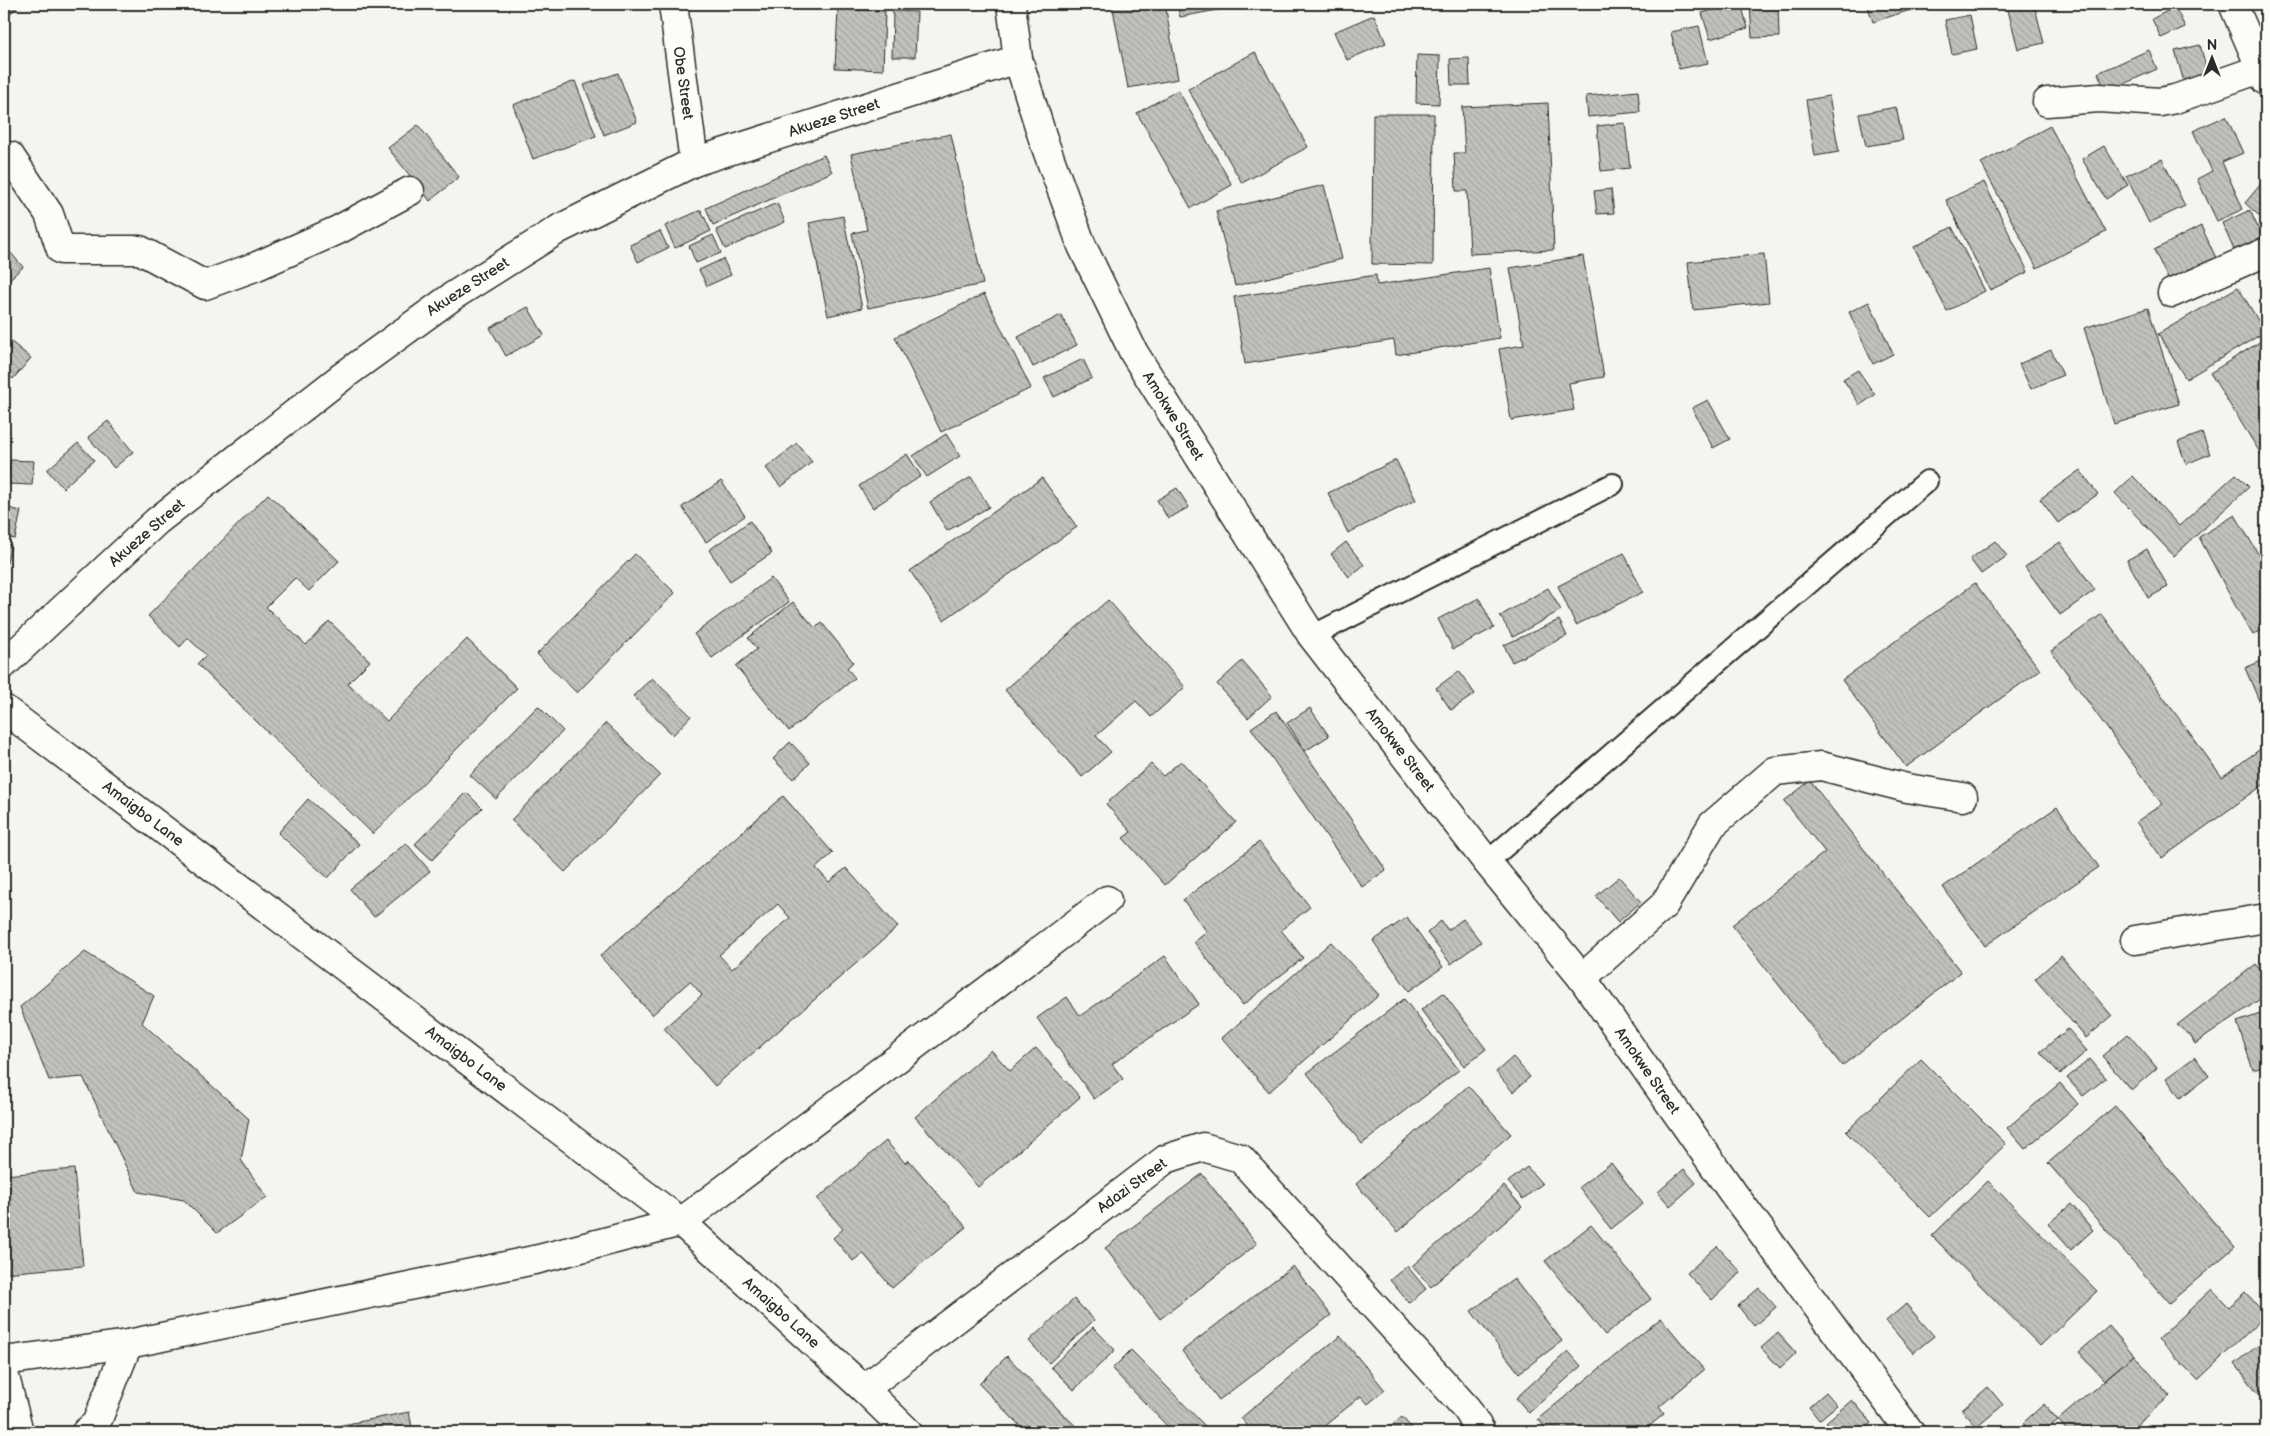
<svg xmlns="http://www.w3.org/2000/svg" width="2270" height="1436" font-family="'Balsamiq Sans',sans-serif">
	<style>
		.building { fill: url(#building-back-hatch); stroke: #2b2b2b; fill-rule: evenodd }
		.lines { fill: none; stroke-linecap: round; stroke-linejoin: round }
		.lane-casing { stroke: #2b2b2b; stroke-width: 24 }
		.street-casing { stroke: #2b2b2b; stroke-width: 31 }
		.secondary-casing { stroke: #2b2b2b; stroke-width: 31 }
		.primary-casing { stroke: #2b2b2b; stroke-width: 31 }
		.lane { stroke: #fdfcf7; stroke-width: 20 }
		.street { stroke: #fdfcf7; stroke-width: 28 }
		.secondary { stroke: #fdfcf7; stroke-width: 28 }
		.primary { stroke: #fdfcf7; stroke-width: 28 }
		.labels { text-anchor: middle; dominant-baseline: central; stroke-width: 4; stroke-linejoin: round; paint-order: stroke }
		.street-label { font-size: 15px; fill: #2b2b2b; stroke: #fdfcf7 }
	</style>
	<defs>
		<pattern id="building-back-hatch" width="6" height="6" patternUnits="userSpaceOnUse" patternTransform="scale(1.25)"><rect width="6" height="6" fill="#c2c1be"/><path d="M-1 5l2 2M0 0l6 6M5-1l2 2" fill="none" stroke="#a7a6a3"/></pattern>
	</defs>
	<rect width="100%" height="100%" fill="#f5f4ef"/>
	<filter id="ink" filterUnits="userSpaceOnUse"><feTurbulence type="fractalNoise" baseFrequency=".02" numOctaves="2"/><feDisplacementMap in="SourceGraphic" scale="10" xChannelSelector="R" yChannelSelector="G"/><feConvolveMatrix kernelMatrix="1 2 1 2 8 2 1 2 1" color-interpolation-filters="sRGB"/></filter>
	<g filter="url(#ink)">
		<g class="building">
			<polygon points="4,4 21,4 4,19"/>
			<polygon points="1112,4 1165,4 1178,79 1128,88"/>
			<polygon points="1177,4 1249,4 1180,17"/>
			<polygon points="1733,4 1741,4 1748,28 1710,39 1702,13"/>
			<polygon points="1750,4 1778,4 1779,37 1752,38"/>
			<polygon points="1867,4 1929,4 1873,22"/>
			<polygon points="2019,4 2034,4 2044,43 2018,49 2007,6"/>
			<polygon points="2175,7 2185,27 2161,38 2152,19"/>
			<polygon points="838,9 885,11 883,70 835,68"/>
			<polygon points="893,11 917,12 915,57 892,57"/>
			<polygon points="1374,15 1386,43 1347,60 1334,32"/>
			<polygon points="1970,15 1977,49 1952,54 1945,20"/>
			<polygon points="1699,26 1708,63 1679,69 1671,32"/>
			<polygon points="2200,45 2211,85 2187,92 2175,51"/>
			<polygon points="2149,50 2157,69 2106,92 2098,73"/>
			<polygon points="1255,52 1308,147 1242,183 1188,89"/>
			<polygon points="1417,55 1440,56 1439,104 1416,103"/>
			<polygon points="1469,58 1470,85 1451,85 1450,59"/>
			<polygon points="618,73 637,122 604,135 584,85"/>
			<polygon points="575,81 596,136 533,159 513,105"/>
			<polygon points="1178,90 1232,185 1191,208 1137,113"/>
			<polygon points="1638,91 1640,112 1588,117 1586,96"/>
			<polygon points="1829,96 1839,152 1815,156 1806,100"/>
			<polygon points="1548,103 1554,250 1470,254 1467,191 1456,191 1454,153 1465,153 1462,107"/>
			<polygon points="1896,107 1903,140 1866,146 1859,114"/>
			<polygon points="1373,114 1434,114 1433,265 1372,264"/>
			<polygon points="2226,116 2243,153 2222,162 2243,209 2217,221 2197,179 2212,171 2193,131"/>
			<polygon points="1625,123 1630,168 1601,171 1597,126"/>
			<polygon points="418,125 459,177 430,201 388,148"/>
			<polygon points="2050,126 2106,232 2037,268 1981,163"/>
			<polygon points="951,134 983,284 868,308 852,233 867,230 851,154"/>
			<polygon points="2104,146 2128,185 2106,199 2082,159"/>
			<polygon points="824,155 832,172 713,225 706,208"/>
			<polygon points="2162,159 2185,206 2149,223 2126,176"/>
			<polygon points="2266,178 2266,220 2265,221 2245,203"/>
			<polygon points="1984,182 2028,272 1990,290 1946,200"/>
			<polygon points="1324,185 1342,259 1235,286 1216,211"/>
			<polygon points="1611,189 1614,213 1597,214 1594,191"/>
			<polygon points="777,203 785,222 725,249 716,230"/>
			<polygon points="701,210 711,231 675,248 665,226"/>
			<polygon points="2250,210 2262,237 2234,250 2222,223"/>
			<polygon points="843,216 862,308 828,316 809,223"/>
			<polygon points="2201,226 2218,262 2171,285 2154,250"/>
			<polygon points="1952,227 1985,291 1947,311 1914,247"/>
			<polygon points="660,231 668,248 638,262 630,245"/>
			<polygon points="713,235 721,253 696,263 689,246"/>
			<polygon points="4,245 23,267 4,284"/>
			<polygon points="1764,254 1769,302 1693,310 1688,262"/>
			<polygon points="1583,256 1604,377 1569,383 1574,410 1511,420 1499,349 1524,345 1510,268"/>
			<polygon points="723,259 731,275 707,286 699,270"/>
			<polygon points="1489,268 1500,338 1396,355 1394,340 1245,364 1234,297 1376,275 1377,285"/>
			<polygon points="2238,287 2265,332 2186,379 2158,334"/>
			<polygon points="984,294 1031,388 941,432 895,337"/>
			<polygon points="1869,302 1893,354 1873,364 1849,312"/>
			<polygon points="528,307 544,335 506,356 490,328"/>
			<polygon points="2148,308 2179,404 2114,424 2084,328"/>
			<polygon points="1061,315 1077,345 1033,367 1018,337"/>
			<polygon points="4,336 31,358 13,379 4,371"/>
			<polygon points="2266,338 2266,462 2210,373"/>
			<polygon points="2051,350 2063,375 2031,389 2019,364"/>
			<polygon points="1083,359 1092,378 1054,397 1044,378"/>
			<polygon points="1858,370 1875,395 1860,405 1843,379"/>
			<polygon points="1708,400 1730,439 1713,448 1692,408"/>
			<polygon points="108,421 133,452 114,468 88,437"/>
			<polygon points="2202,433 2210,454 2186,464 2178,442"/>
			<polygon points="946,434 960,456 927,477 913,456"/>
			<polygon points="78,443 94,460 63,488 47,470"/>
			<polygon points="797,443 812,462 781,487 766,468"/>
			<polygon points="907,454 921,476 873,508 859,486"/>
			<polygon points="10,460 34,461 32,485 8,484"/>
			<polygon points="1396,460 1416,500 1348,533 1328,493"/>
			<polygon points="2080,470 2098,494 2058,523 2040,499"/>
			<polygon points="2236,474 2249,487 2174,556 2115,493 2133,476 2179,526"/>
			<polygon points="971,477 989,507 947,531 930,502"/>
			<polygon points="1042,478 1077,527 944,620 910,571"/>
			<polygon points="721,481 745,516 706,542 682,507"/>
			<polygon points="1177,488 1189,507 1168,519 1157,500"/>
			<polygon points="268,494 339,561 309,591 295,578 266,607 306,645 329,621 370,661 348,683 387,721 467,639 517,688 373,834 197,664 206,655 188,638 180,647 148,616"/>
			<polygon points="4,507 21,511 15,539 4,537"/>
			<polygon points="2235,515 2266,567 2266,628 2253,635 2235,605 2199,537"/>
			<polygon points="750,521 772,553 730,581 709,550"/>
			<polygon points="1995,541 2007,556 1981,574 1970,559"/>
			<polygon points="1346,542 1364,565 1349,577 1331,554"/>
			<polygon points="2060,542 2095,590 2060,615 2025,567"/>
			<polygon points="4,544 11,545 4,575"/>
			<polygon points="2147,549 2168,587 2148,598 2127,560"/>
			<polygon points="1624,553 1643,592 1576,625 1558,586"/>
			<polygon points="635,554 675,593 577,693 537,654"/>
			<polygon points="771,578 789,602 712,658 694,634"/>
			<polygon points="1975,583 2040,670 1906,767 1842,680"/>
			<polygon points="1548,588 1561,610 1513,637 1500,616"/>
			<polygon points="1479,598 1494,628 1453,649 1438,619"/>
			<polygon points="1108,600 1185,687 1151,717 1136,701 1096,736 1111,752 1082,777 1005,690"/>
			<polygon points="793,602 815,628 822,623 853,662 847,668 855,678 789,731 736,666 757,649 748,638"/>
			<polygon points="2102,614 2222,777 2263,747 2266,751 2266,783 2162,858 2136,822 2162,804 2051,651"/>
			<polygon points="1559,620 1567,636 1512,662 1504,645"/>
			<polygon points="2266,659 2266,717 2245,668"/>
			<polygon points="1242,661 1272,696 1248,718 1217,684"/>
			<polygon points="1459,671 1475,694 1451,710 1436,688"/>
			<polygon points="652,678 691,716 673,735 633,696"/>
			<polygon points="538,706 563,731 496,799 470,775"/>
			<polygon points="1310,708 1329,736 1305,751 1287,723"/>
			<polygon points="1276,711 1386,870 1362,887 1251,728"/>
			<polygon points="606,723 660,775 565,872 511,820"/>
			<polygon points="790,742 810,763 793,779 773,759"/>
			<polygon points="1181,761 1236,822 1165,885 1123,838 1131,832 1106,804 1151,764 1163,776"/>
			<polygon points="1810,781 1961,972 1842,1066 1732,925 1825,852 1784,801"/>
			<polygon points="466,792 482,808 432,860 415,844"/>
			<path d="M783 796 833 853 816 868 829 882 846 868 898 927 715 1086 664 1028 702 995 690 981 652 1015 600 956ZM778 904 790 918 732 969 719 955Z"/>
			<polygon points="308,799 359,844 328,878 278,833"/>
			<polygon points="2057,807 2099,867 1985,946 1943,887"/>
			<polygon points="1259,842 1310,907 1281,930 1303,958 1243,1005 1194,942 1207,932 1183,900"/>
			<polygon points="406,843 430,871 374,917 350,889"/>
			<polygon points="1619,877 1641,902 1618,922 1596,896"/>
			<polygon points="1407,917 1443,967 1409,991 1373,941"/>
			<polygon points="1463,919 1481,942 1451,964 1427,933 1441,921 1448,930"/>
			<polygon points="1331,942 1379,995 1269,1092 1222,1038"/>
			<polygon points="85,952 154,996 142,1023 249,1119 241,1160 267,1197 217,1233 184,1200 138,1192 83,1077 49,1080 20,1007"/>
			<polygon points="1165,956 1199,1004 1112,1064 1123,1079 1094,1099 1037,1018 1067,997 1080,1016"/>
			<polygon points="2061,956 2112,1016 2086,1038 2035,979"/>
			<polygon points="2256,964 2266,979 2266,995 2195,1044 2190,1035 2177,1025"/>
			<polygon points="1443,993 1486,1049 1464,1066 1421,1010"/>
			<polygon points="1404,999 1459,1070 1362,1144 1307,1073"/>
			<polygon points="2266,1012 2266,1066 2253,1070 2237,1022"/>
			<polygon points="2068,1029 2087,1051 2060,1074 2040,1052"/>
			<polygon points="2128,1034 2157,1068 2131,1090 2102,1056"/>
			<polygon points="1036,1048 1080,1097 978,1187 915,1117 991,1050 1010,1071"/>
			<polygon points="1513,1057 1530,1077 1513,1092 1496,1072"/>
			<polygon points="2195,1057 2209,1076 2180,1098 2166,1078"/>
			<polygon points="1921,1059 2006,1144 1930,1217 1846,1132"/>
			<polygon points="2090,1059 2106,1078 2083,1096 2067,1078"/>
			<polygon points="2060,1083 2078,1104 2025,1149 2007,1128"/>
			<polygon points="1468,1086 1511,1134 1398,1232 1356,1184"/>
			<polygon points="2115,1106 2235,1247 2169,1303 2048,1163"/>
			<polygon points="886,1141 905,1163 909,1160 966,1227 892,1288 863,1253 853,1261 833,1238 843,1229 817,1199"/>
			<polygon points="1611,1163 1643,1204 1611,1229 1579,1187"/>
			<polygon points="1527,1167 1542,1184 1523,1199 1508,1182"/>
			<polygon points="74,1169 83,1266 4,1273 4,1175"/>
			<polygon points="1684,1169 1696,1183 1670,1206 1658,1192"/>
			<polygon points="1202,1174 1257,1244 1160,1319 1105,1248"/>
			<polygon points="1988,1181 2097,1291 2040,1346 1932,1236"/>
			<polygon points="1504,1186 1522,1207 1431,1287 1412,1266"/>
			<polygon points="2071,1204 2093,1230 2071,1250 2048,1224"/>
			<polygon points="1591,1225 1651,1299 1605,1335 1545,1261"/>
			<polygon points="1717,1246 1741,1272 1712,1300 1687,1273"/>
			<polygon points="1293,1266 1331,1315 1219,1400 1182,1351"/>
			<polygon points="1407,1266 1426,1289 1409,1303 1390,1280"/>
			<polygon points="1514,1279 1562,1341 1519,1373 1471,1311"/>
			<polygon points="1759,1288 1776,1307 1754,1326 1738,1306"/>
			<polygon points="2212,1289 2229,1307 2245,1292 2266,1315 2198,1380 2158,1339"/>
			<polygon points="1074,1299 1094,1320 1049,1363 1029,1341"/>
			<polygon points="1906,1304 1934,1336 1913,1353 1886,1321"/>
			<polygon points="1661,1318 1704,1370 1659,1407 1664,1414 1642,1432 1637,1425 1628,1432 1549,1432 1538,1419"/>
			<polygon points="2109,1326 2134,1355 2104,1380 2079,1352"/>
			<polygon points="1093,1327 1115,1350 1074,1390 1051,1367"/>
			<polygon points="1778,1333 1796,1353 1780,1368 1761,1348"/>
			<polygon points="1340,1336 1385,1390 1368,1404 1361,1396 1317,1432 1253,1432 1241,1418"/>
			<polygon points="2266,1339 2266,1403 2235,1364"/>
			<polygon points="1131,1350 1206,1427 1200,1432 1173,1432 1112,1369"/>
			<polygon points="1568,1351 1581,1366 1529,1413 1516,1398"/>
			<polygon points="2134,1355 2170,1396 2128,1432 2068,1432 2058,1420"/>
			<polygon points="1007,1356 1061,1412 1082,1432 1026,1432 979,1384"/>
			<polygon points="1988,1387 2003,1405 1977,1427 1962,1410"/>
			<polygon points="1826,1392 1837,1405 1819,1420 1809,1407"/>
			<polygon points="1852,1400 1872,1423 1860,1432 1835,1432 1826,1422"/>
			<polygon points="2044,1404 2058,1420 2044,1432 2030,1432 2023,1423"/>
			<polygon points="409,1412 413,1432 306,1432"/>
			<polygon points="1402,1417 1415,1432 1384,1432"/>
			<polygon points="1130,1427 1135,1432 1124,1432"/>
			<polygon points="1873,1427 1878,1432 1868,1432"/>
		</g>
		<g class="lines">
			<g class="lane-casing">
				<g id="lane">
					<polyline points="1312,636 1613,484"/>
					<polyline points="1487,862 1927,481"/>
				</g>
			</g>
			<g class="street-casing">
				<g id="street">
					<polyline points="673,4 694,162"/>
					<polyline points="1011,4 1018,59 1044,142 1082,246 1134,353 1312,636 1487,862 1582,978 1733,1193 1910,1432"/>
					<polyline points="2047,102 2099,98 2160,102 2175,99 2260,69"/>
					<polyline points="4,156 10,156 49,214 61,250 140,250 205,285 257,266 338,230 410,191"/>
					<polyline points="2172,293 2266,252"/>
					<polyline points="4,664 157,521 343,376 453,296 559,229 694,162 1018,59"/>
					<polyline points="2135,940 2266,918"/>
					<polyline points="1582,978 1664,905 1712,825 1775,771 1821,766 1907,788 1963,797"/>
					<polyline points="4,1361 128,1344 539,1259 681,1222 1107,900"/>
					<polyline points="4,1373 19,1432"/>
					<polyline points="864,1389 1166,1159 1203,1147 1240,1158 1467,1409 1481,1432"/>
					<polyline points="86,1432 96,1424 128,1344"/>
				</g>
			</g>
			<g class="secondary-casing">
				<polyline id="secondary" points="4,709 681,1222 864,1389 908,1432"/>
			</g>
			<g class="primary-casing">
				<polyline id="primary" points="2233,4 2266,81"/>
			</g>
			<use href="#lane" class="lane"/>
			<use href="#street" class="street"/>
			<use href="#secondary" class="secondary"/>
			<use href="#primary" class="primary"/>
		</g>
	</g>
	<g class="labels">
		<g class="street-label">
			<text transform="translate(683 83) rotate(82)">Obe Street</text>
			<text transform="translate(834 118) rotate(-18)">Akueze Street</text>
			<text transform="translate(468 287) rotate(-33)">Akueze Street</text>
			<text transform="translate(1173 416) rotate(58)">Amokwe Street</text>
			<text transform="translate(147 533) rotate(-41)">Akueze Street</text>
			<text transform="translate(1400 750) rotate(52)">Amokwe Street</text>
			<text transform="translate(143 814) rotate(37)">Amaigbo Lane</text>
			<text transform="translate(466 1059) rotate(37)">Amaigbo Lane</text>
			<text transform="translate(1647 1071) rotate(55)">Amokwe Street</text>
			<text transform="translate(1132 1186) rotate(-36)">Adazi Street</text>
			<text transform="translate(781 1313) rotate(42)">Amaigbo Lane</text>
		</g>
	</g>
	<rect width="2270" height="1436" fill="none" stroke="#fdfcf7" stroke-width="20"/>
	<rect x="10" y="10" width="2250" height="1416" fill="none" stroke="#2b2b2b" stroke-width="2" filter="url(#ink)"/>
	<g transform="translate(2212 58)" stroke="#fdfcf7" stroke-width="4" paint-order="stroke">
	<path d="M0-4L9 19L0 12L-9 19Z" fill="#2b2b2b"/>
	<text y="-8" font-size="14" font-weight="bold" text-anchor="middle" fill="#2b2b2b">N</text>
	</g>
</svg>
